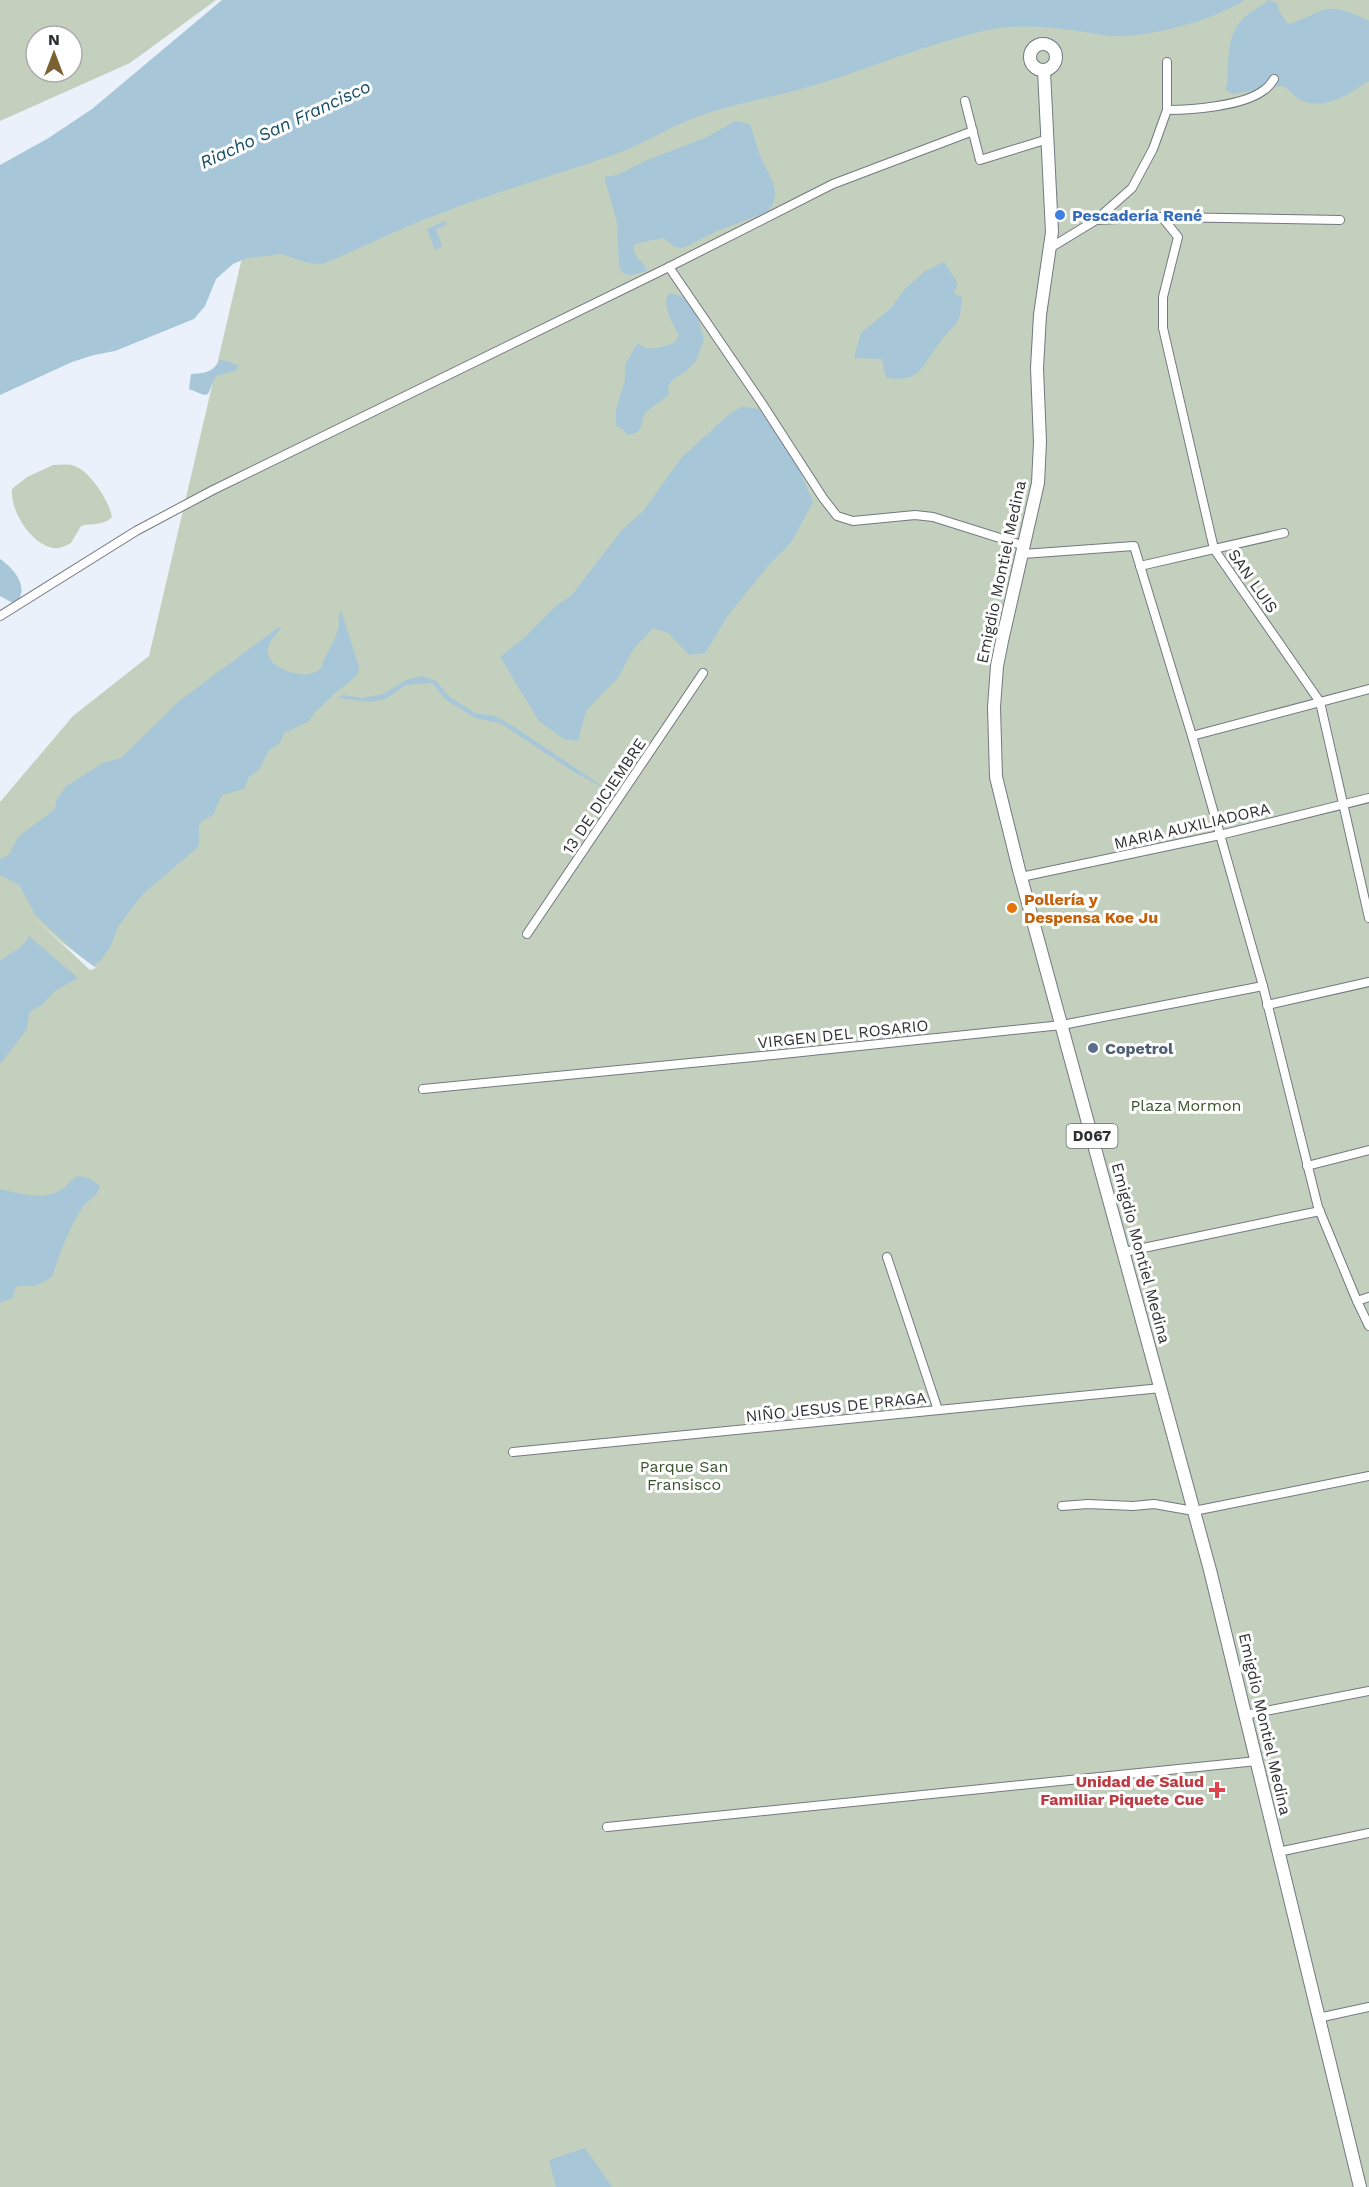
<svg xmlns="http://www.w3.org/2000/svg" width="1369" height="2187" font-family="'Work Sans',sans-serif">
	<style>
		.green { fill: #c3d0bd; fill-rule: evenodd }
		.water { fill: #a7c6d8 }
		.pier { fill: #eaf1fa }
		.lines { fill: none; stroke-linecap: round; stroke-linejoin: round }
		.minor-casing { stroke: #727980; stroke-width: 10 }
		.primary-casing { stroke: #727980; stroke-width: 14 }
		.minor { stroke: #fff; stroke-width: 8 }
		.primary { stroke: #fff; stroke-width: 12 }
		.shop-dot { fill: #3f7fe0; stroke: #fefefe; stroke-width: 2 }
		.food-dot { fill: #e8710a; stroke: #fefefe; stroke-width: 2 }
		.service-dot { fill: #5c6f8a; stroke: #fefefe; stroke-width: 2 }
		.health-dot { fill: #e0444e; stroke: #fefefe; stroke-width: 2 }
		.labels { text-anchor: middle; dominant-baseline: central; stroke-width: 6; stroke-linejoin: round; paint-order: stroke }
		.shield { fill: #fefefe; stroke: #6c6e70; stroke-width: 1.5 }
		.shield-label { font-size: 15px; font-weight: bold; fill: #2d3033 }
		.shop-label { font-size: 16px; font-weight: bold; fill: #366cbe; stroke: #fefefe; text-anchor: start }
		.street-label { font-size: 16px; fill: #2d3033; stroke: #fefefe }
		.food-label { font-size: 16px; font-weight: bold; fill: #c56008; stroke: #fefefe; text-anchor: start }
		.service-label { font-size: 16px; font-weight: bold; fill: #4e5e75; stroke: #fefefe; text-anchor: start }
		.park-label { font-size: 16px; fill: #39542c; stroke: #fefefe }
		.health-label { font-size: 16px; font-weight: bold; fill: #be3a42; stroke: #fefefe; text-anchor: end }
		.water-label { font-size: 18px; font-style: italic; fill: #154d67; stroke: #fefefe }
	</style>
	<rect width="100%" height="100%" fill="#eaf1fa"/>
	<g class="green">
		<path d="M0 0H216L130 63 0 121ZM36 36H72V72H36Z"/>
		<polygon points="821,0 1369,0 1369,2187 0,2187 0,802 73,716 149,656 279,99"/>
		<path d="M53 465C61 465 70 463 77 467 91 473 110 503 112 517 104 526 91 523 81 526L71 543C65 546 60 549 53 548 31 544 10 511 12 489L27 477Z"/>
	</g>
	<g class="water">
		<path d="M222 0H1245C1211 21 1150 38 1109 36 1101 35 1093 33 1085 32 1052 27 1017 23 984 31 925 44 869 69 812 86 774 97 736 103 699 116 668 127 641 146 610 156 553 176 495 192 439 214 400 228 362 248 323 264L308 263 282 254 247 258 233 264 216 279 205 306 194 319 115 351 94 355 72 362 0 395V165L47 139 92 109Z"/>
		<path d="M1269 0 1277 3 1279 11 1288 24C1301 21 1311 14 1323 10 1337 5 1357 15 1369 21V81C1350 93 1327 110 1303 101 1295 98 1291 91 1284 86 1266 87 1250 92 1232 94L1226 90C1230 68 1225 44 1238 24 1244 15 1260 7 1269 0Z"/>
		<path d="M735 121 750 124C754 136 757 148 762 160 770 177 784 195 767 212L717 231 683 248 675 247 663 238 634 244C632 258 643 259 647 271L632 275 624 274 619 268 617 222 604 177 617 175 645 161 707 137Z"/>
		<polygon points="445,221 446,225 436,229 442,246 435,250 427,229"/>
		<path d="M944 262 958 283 954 293 962 297C961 303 961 315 958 320 954 328 945 334 940 342 922 364 923 383 886 378L882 359 854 358 861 333 891 308 904 290 925 271Z"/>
		<path d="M669 293 684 297 689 303 697 316 704 339 696 361 685 372 672 380 668 387 669 395C664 399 648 409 645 414 638 425 646 432 627 435L623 429 616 426V410L625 380V365L637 344 636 342C649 353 660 348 675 342L679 336C673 322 661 306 669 293Z"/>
		<path d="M220 360 228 361 239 366 235 371 216 376 208 394 204 395 189 389 191 374C205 373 212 373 220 360Z"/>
		<path d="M741 407C747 408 755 407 760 410 780 422 804 480 813 502L792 541 768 566 729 614 705 653 689 655 668 633 653 628 632 651 618 678 586 711 578 741 564 739 539 721 500 657 524 638 558 604 571 596 621 531 644 510 681 458 727 416Z"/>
		<path d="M0 559C14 568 31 589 15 604L0 596Z"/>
		<path d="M341 610 359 667 358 672 355 677 332 696 314 713 309 721 285 733 279 744 269 750 259 770 249 777 244 789 222 795 213 815 202 821 199 826V844L196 849 143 894 117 928 111 946 101 960 92 967 36 916 19 885 0 875V859L9 855 18 837 55 809 56 801 66 786 103 763 121 758 178 702 276 629 282 627C277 634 270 639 268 648 264 667 298 678 313 673 314 673 320 669 321 668 325 654 334 644 338 630 340 623 337 617 341 610Z"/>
		<polygon points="422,676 436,681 450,697 475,713 495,716 513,726 611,792 574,772 500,723 475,718 446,700 432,683 406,685 385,699 371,702 338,698 343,695 362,698 383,694 406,680"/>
		<polygon points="29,936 78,978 55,991 42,1005 32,1010 29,1014 27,1029 0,1064 0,961 23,945"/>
		<path d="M79 1176 89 1178 100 1186C98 1196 88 1199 82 1208 68 1230 60 1253 52 1277 45 1281 40 1285 32 1286 25 1287 21 1285 16 1287L12 1298 0 1303V1189C19 1193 43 1201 61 1190 69 1185 68 1180 79 1176Z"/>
		<polygon points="585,2148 612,2187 556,2187 549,2160"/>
	</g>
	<polygon class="pier" points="33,916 60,941 96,968 90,970 60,942"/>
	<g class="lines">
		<g class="minor-casing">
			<g id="minor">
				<polyline points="965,101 980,160 1048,139"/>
				<path d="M1167 110C1192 110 1244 106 1264 90 1268 88 1271 83 1274 79"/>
				<polyline points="1162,217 1178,237 1163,297 1163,328 1214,549 1320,702 1369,918"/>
				<polyline points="1096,220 1132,188 1153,149 1167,110 1167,62"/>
				<polyline points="1050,248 1096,220 1162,217 1340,220"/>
				<polyline points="669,267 761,402 823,498 837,516 853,521 915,515 933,517 1025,546"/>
				<polyline points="1023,554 1134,546 1192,736 1263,986 1318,1207 1357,1301 1369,1326"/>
				<polyline points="1140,566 1284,533"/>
				<polyline points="0,616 136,531 213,490 669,267 833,184 973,131"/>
				<polyline points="1192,736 1369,689"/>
				<polyline points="1021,877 1220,835 1369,798"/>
				<polyline points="527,934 703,673"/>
				<polyline points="1267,1005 1369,982"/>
				<polyline points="423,1089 773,1055 1062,1025 1263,986"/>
				<polyline points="1307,1166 1369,1150"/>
				<polyline points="1124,1252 1320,1211"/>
				<polyline points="887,1257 938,1410"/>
				<polyline points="1357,1301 1369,1297"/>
				<polyline points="513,1452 1161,1388"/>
				<polyline points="1062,1506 1088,1504 1133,1506 1154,1504 1194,1511 1369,1476"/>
				<polyline points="1245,1715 1369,1691"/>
				<polyline points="607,1827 1257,1761"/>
				<polyline points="1278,1852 1369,1833"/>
				<polyline points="1318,2018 1369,2007"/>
			</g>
		</g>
		<g class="primary-casing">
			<g id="primary">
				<circle cx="1043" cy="57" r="13"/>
				<polyline points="1044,71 1052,232 1040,315 1037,368 1040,442 1038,483 1002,641 997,666 994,707 996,777 1019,870 1210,1570 1360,2187"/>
			</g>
		</g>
		<use href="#minor" class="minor"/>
		<use href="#primary" class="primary"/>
	</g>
	<circle class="shop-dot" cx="1060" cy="215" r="6"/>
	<circle class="food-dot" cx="1012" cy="908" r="6"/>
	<circle class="service-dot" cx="1093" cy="1048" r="6"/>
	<path class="health-dot" d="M1214 1781h6v6h6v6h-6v6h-6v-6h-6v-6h6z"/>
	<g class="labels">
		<rect class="shield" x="1066.5" y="1124" width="51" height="24" rx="4.5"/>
		<g class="shield-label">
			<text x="1092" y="1136">D067</text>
		</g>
		<g class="shop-label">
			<text x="1072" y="215">Pescadería René</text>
		</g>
		<g class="street-label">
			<text transform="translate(1001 572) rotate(-78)">Emigdio Montiel Medina</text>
			<text transform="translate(1253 581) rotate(55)">SAN LUIS</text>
			<text transform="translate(604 796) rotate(-56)">13 DE DICIEMBRE</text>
			<text transform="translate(1192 826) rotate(-13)">MARIA AUXILIADORA</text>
			<text transform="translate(843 1034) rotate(-6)">VIRGEN DEL ROSARIO</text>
			<text transform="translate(1141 1253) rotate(75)">Emigdio Montiel Medina</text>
			<text transform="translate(836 1407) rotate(-6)">NIÑO JESUS DE PRAGA</text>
			<text transform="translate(1265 1724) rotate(77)">Emigdio Montiel Medina</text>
		</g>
		<g class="food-label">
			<text x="1024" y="899">Pollería y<tspan x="1024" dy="18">Despensa Koe Ju</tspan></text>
		</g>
		<g class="service-label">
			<text x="1105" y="1048">Copetrol</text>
		</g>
		<g class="park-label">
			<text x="1186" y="1105">Plaza Mormon</text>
			<text x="684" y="1466">Parque San<tspan x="684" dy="18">Fransisco</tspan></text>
		</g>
		<g class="health-label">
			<text x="1204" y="1781">Unidad de Salud<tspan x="1204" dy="18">Familiar Piquete Cue</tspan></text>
		</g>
		<g class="water-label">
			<text transform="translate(285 124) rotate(-25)">Riacho San Francisco</text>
		</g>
	</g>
	<g transform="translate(54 54)"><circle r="28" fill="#fefefe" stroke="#aaacad" stroke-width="1.5"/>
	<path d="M0-4.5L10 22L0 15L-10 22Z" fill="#7b6032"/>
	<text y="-9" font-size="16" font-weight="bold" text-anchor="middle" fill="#2d3033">N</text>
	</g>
</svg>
